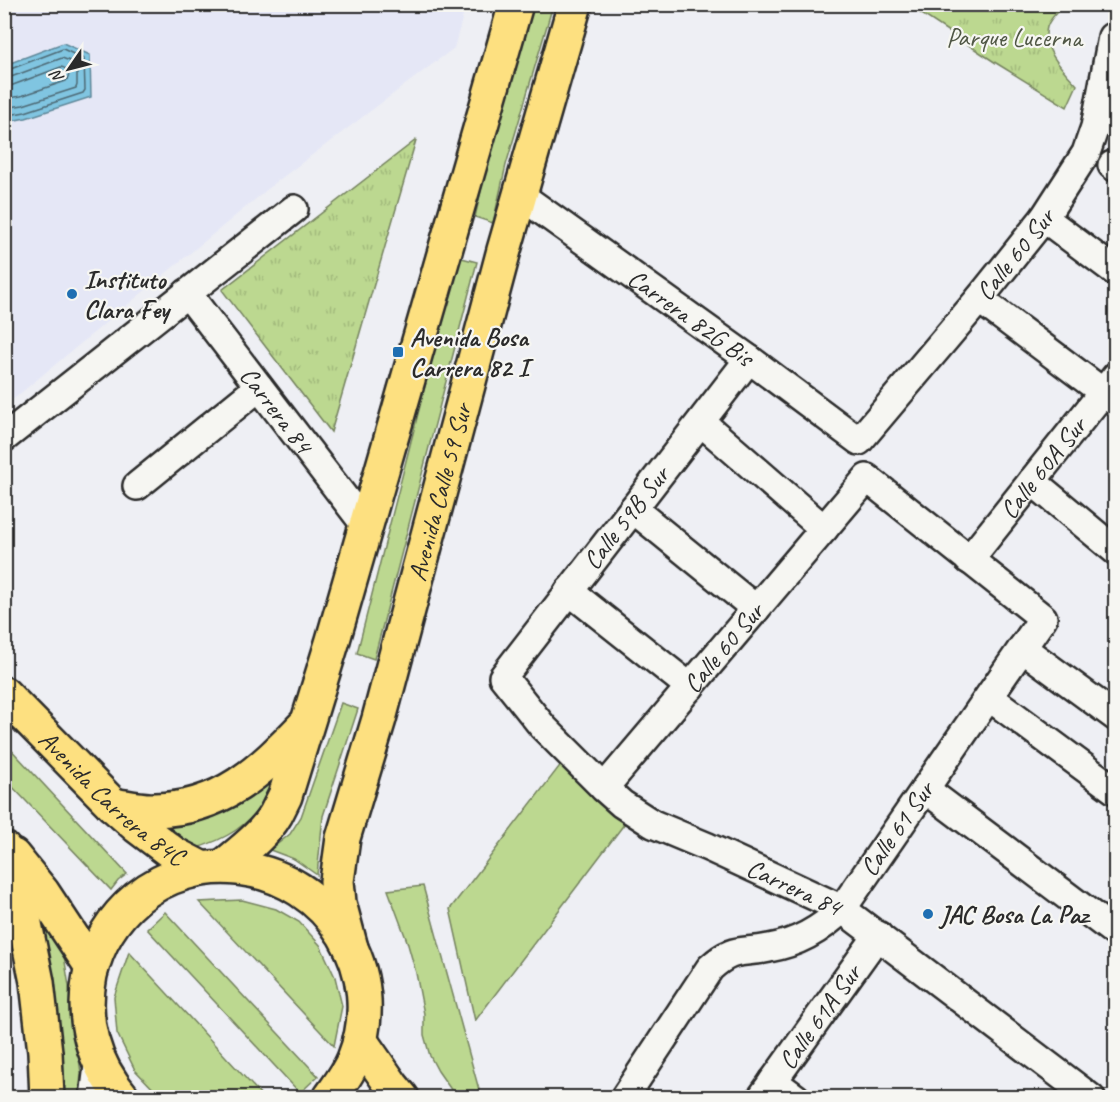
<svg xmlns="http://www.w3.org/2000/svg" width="1120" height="1102" font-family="Caveat,sans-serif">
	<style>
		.built { fill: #e5e7f6 }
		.green { fill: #bcd890; stroke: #74825e; stroke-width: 1.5 }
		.park { fill: url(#park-tufts); stroke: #74825e; stroke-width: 1.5 }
		.water { fill: #80c5e1; stroke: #5e8798; stroke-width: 1.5 }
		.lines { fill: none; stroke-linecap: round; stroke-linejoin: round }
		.shore { stroke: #4d6974; stroke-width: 1.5 }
		.minor-casing { stroke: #2b2b2b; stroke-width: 32 }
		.secondary-casing { stroke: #2b2b2b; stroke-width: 38 }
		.primary-casing { stroke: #2b2b2b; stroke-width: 38 }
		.minor { stroke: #f6f6f2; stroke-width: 27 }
		.secondary { stroke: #f6f6f2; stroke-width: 33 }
		.primary { stroke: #fde080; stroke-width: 33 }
		.poi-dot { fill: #1f6fb2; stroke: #f6f6f2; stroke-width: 2 }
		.labels { text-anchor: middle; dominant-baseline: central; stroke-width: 4.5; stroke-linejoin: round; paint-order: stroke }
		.park-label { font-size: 26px; fill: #4f5644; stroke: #f6f6f2 }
		.street-label { font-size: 26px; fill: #2b2b2b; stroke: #f6f6f2 }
		.poi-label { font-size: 26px; font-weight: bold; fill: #2b2b2b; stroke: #f6f6f2; text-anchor: start }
	</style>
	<defs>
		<pattern id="park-tufts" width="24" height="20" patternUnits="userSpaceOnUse" patternTransform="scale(1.5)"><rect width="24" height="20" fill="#bcd890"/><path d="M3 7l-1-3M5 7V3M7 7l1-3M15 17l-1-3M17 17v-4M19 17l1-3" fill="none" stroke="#a2ba7c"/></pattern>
	</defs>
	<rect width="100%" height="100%" fill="#eeeff4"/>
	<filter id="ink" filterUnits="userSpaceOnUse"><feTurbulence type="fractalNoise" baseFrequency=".0167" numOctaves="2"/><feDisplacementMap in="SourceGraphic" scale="12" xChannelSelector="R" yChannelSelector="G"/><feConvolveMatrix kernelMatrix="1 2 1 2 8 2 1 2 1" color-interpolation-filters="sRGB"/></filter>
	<g filter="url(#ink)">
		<polygon class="built" points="5,5 466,5 454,48 275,183 5,406"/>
		<g class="green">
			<polygon points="530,5 553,5 506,165 493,223 475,217 488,160 510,88"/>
			<polygon points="458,257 477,262 374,659 357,653"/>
			<polygon points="341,703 358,709 323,816 317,875 294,859 270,850 290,834 301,817"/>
			<polygon points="5,743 127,874 118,881 111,890 5,779"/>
			<polygon points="562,763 625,823 475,1021 450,909"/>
			<path d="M282 767C277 777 273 788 268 797 249 826 225 840 193 849L146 820 224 810 257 793Z"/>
			<polygon points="423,886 481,1097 459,1097 454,1094 438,1071 430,1056 424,1035 424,1014 416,973 407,941 388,890"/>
			<polygon points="242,900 276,909 299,922 320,945 335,977 342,1006 334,1046 199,902"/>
			<polygon points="34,901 63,950 69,986 81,1073 79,1097 64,1097 53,997"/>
			<polygon points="165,912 318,1076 300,1093 147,929"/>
			<polygon points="129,952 263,1097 161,1097 135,1070 117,1033 114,997"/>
		</g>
		<g class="park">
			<path d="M908 5H1064C1058 11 1049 19 1047 27 1041 49 1064 71 1077 85L1067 107 996 63Z"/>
			<polygon points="416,140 331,432 222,290"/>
		</g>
		<polygon class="water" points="63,43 90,55 91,97 26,118 5,122 5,65"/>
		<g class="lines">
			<g class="shore">
				<polyline points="4,70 8,70 63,49 84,59 85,90 83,93 25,112 4,116"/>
				<polyline points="4,77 11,77 62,58 75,63 77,65 77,85 76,88 23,105 4,108"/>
				<path d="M4 86 13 85 61 67C68 68 71 76 66 81L21 96 4 99"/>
			</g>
			<g class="minor-casing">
				<g id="minor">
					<polyline points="1112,165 1116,168"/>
					<path id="s1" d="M520 195 749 359 859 441 979 299 1044 218 1086 153 1095 127 1112 37"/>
					<polyline points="1044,218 1116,272"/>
					<path id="s2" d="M187 293 366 526"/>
					<polyline points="979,299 1116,402"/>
					<path id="s3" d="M749 359 503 677 543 727 604 788 622 804 653 824 708 847 842 909 1091 1098"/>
					<polyline points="701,422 824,529"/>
					<polyline points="4,438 294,209"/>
					<polyline points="1032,481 1116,551"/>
					<polyline points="137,486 259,387"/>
					<polyline points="633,509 756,609"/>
					<path id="s4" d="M969 560 1116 376"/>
					<polyline points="569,591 690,687"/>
					<polyline points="1022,648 1116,717"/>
					<polyline points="989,697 1116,791"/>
					<path id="s5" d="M604 788 867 478 1043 618 842 909C822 929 798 943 769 948 741 954 734 946 710 968L624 1098"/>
					<polyline points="925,789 1116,933"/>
					<polyline points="773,1081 796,1098"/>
					<path id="s6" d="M761 1098 878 935"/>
				</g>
			</g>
			<g class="secondary-casing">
				<polyline id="secondary" points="97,1098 101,1066"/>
			</g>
			<g class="primary-casing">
				<g id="primary">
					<path id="s7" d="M4 694 113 805 137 826 174 854 201 868"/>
					<path d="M113 805C127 807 141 811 155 810 221 809 261 771 304 726"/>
					<polyline points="4,849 16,880 37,982 45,1052 47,1098"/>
					<polyline points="13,856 43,893 92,967"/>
					<path d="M224 866C242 851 264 835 276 814 279 808 282 802 285 796L333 640 516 4"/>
					<path id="s8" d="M351 948 339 903 337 881 343 838 379 719 504 250 575 4"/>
					<polyline points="360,1040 392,1086 402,1098"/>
					<path d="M123 1098C93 1063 81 1020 90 975 97 945 113 918 137 898 165 875 202 864 238 868 330 878 389 972 354 1059 348 1074 339 1085 330 1098"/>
				</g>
			</g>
			<use href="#minor" class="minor"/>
			<use href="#secondary" class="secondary"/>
			<use href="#primary" class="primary"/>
		</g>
	</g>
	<g class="poi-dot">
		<circle cx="72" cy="294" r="6"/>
		<rect x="392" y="346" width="12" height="12" rx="3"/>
		<circle cx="928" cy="914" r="6"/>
	</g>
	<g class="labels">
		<g class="park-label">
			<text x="1014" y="37">Parque Lucerna</text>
		</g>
		<g class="street-label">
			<text stroke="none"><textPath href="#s1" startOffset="662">Calle 60 Sur</textPath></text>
			<text stroke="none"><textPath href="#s1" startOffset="210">Carrera 82G Bis</textPath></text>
			<text stroke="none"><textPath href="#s2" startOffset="147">Carrera 84</textPath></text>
			<text stroke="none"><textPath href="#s4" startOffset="118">Calle 60A Sur</textPath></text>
			<text stroke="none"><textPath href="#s8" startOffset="471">Avenida Calle 59 Sur</textPath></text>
			<text transform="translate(626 518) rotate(-52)">Calle 59B Sur</text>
			<text stroke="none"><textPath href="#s5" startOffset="184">Calle 60 Sur</textPath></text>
			<text stroke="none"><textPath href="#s7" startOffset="150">Avenida Carrera 84C</textPath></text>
			<text transform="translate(897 829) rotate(-55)">Calle 61 Sur</text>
			<text stroke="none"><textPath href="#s3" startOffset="768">Carrera 84</textPath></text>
			<text stroke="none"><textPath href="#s6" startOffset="100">Calle 61A Sur</textPath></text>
		</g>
		<g class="poi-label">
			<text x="84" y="279">Instituto<tspan x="84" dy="30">Clara Fey</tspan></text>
			<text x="410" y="337">Avenida Bosa<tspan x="410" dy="30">Carrera 82 I</tspan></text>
			<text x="940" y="914">JAC Bosa La Paz</text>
		</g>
	</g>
	<rect width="1120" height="1102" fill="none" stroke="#f6f6f2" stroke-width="24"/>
	<rect x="12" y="12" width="1096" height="1078" fill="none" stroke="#2b2b2b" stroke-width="2" filter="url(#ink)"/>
	<g transform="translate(69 69) rotate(235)" stroke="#f6f6f2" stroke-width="4.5" paint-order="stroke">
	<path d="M0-4.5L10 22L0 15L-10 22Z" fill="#2b2b2b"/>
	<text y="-9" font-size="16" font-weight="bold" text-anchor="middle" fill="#2b2b2b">N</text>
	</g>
</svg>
